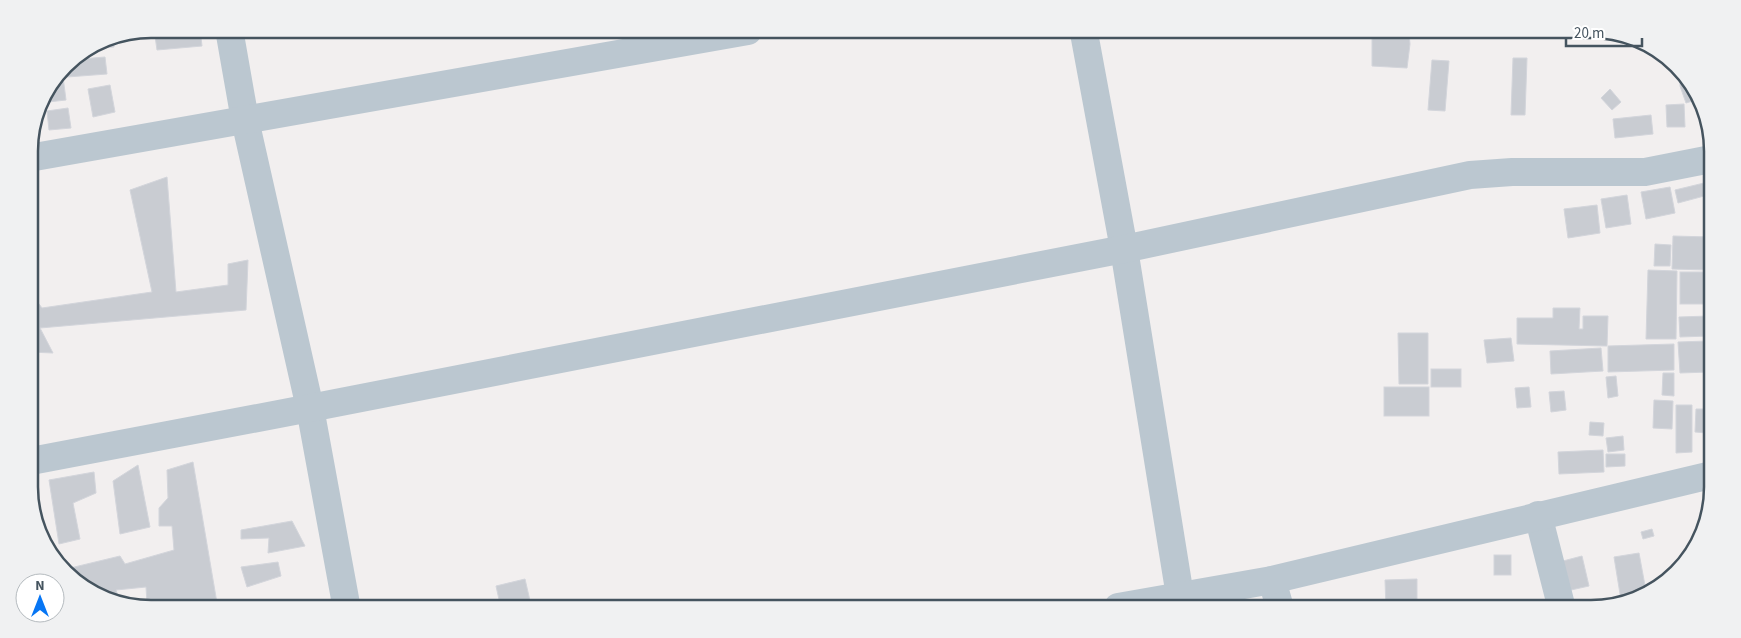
<svg xmlns="http://www.w3.org/2000/svg" width="1741" height="638" font-family="'Source Sans 3',sans-serif">
	<style>
		.building { fill: #c9ccd2; stroke: #d3d5db }
		.lines { fill: none; stroke-linecap: round; stroke-linejoin: round }
		.minor { stroke: #bbc7d0; stroke-width: 28 }
		.rim { fill: none; stroke: #45545f; stroke-width: 2.5 }
	</style>
	<rect width="100%" height="100%" fill="#f2efef"/>
	<g class="building">
		<polygon points="154,29 200,29 202,46 157,50"/>
		<polygon points="1372,34 1409,34 1410,44 1407,68 1372,66"/>
		<polygon points="114,36 114,47 100,48 100,41"/>
		<polygon points="105,57 107,74 67,77 66,65 69,60"/>
		<polygon points="1513,58 1527,58 1525,115 1511,115"/>
		<polygon points="1432,60 1449,61 1445,111 1428,110"/>
		<polygon points="62,69 66,100 39,103 41,96"/>
		<polygon points="1680,69 1682,70 1696,100 1686,103 1680,86"/>
		<polygon points="110,85 115,112 93,117 88,89"/>
		<polygon points="1610,89 1621,102 1612,110 1601,98"/>
		<polygon points="1684,104 1685,127 1667,127 1666,105"/>
		<polygon points="68,108 71,128 49,130 47,111"/>
		<polygon points="1651,115 1653,134 1615,138 1613,119"/>
		<polygon points="167,177 176,292 228,285 228,264 248,260 246,310 40,328 53,353 30,352 30,292 42,308 152,292 130,190"/>
		<polygon points="1704,183 1708,195 1678,203 1675,190"/>
		<polygon points="1670,187 1675,213 1646,219 1641,192"/>
		<polygon points="1627,195 1631,224 1606,228 1601,199"/>
		<polygon points="1597,205 1600,233 1568,238 1564,209"/>
		<polygon points="1673,236 1710,237 1709,270 1672,269"/>
		<polygon points="1655,244 1671,245 1670,266 1654,266"/>
		<polygon points="1648,270 1677,271 1676,339 1646,339"/>
		<rect x="1680" y="272" width="26" height="32"/>
		<polygon points="1553,308 1580,308 1579,329 1583,329 1583,316 1608,316 1607,346 1517,344 1517,318 1553,318"/>
		<polygon points="1709,316 1708,336 1680,337 1679,317"/>
		<polygon points="1398,333 1428,333 1428,384 1399,384"/>
		<polygon points="1511,338 1514,361 1487,363 1484,340"/>
		<polygon points="1708,341 1708,372 1680,373 1678,342"/>
		<polygon points="1674,344 1674,370 1608,372 1608,346"/>
		<polygon points="1601,348 1603,371 1551,374 1550,351"/>
		<rect x="1431" y="369" width="30" height="18"/>
		<polygon points="1663,373 1674,373 1674,396 1662,395"/>
		<polygon points="1616,376 1618,396 1608,398 1606,377"/>
		<rect x="1384" y="387" width="45" height="29"/>
		<polygon points="1529,387 1531,407 1517,408 1515,388"/>
		<polygon points="1564,391 1566,410 1551,412 1549,392"/>
		<polygon points="1654,400 1673,401 1672,429 1653,428"/>
		<polygon points="1676,405 1692,405 1692,452 1676,453"/>
		<polygon points="1696,409 1707,409 1707,433 1695,432"/>
		<polygon points="1590,422 1604,423 1603,436 1589,435"/>
		<polygon points="1623,436 1624,450 1608,452 1606,438"/>
		<polygon points="1603,450 1604,472 1559,474 1558,452"/>
		<polygon points="1606,454 1625,454 1625,466 1606,467"/>
		<polygon points="193,462 217,603 147,603 146,587 116,590 120,603 111,603 62,570 120,556 125,564 174,550 172,526 159,526 159,508 168,498 167,470"/>
		<polygon points="138,465 150,527 120,534 113,481"/>
		<polygon points="94,472 96,493 73,503 80,539 59,544 49,480"/>
		<polygon points="292,521 305,546 268,553 269,538 241,539 241,530"/>
		<polygon points="1652,529 1654,536 1643,539 1641,532"/>
		<polygon points="1639,553 1646,591 1621,600 1614,557"/>
		<rect x="1494" y="555" width="17" height="20"/>
		<polygon points="1582,556 1589,586 1571,590 1563,561"/>
		<polygon points="278,562 281,576 247,587 241,567"/>
		<polygon points="525,579 531,605 500,604 496,586"/>
		<polygon points="1417,579 1417,608 1386,608 1385,580"/>
	</g>
	<g class="lines">
		<g class="minor">
			<polyline points="229,29 245,120 310,408 346,604"/>
			<polyline points="1084,33 1124,249 1180,596"/>
			<polyline points="29,158 748,31"/>
			<polyline points="31,461 310,408 1124,249 1470,175 1512,172 1645,172 1711,159"/>
			<polyline points="1538,515 1562,609"/>
			<polyline points="1272,580 1280,608"/>
			<polyline points="1118,607 1272,580 1707,476"/>
		</g>
	</g>
	<path d="M0 0H1741V638H0ZM151 38H1591A113 113 0 0 1 1704 151V487A113 113 0 0 1 1591 600H151A113 113 0 0 1 38 487V151A113 113 0 0 1 151 38Z" fill="#f0f1f2" fill-rule="evenodd"/>
	<path class="rim" d="M151 38H1591A113 113 0 0 1 1704 151V487A113 113 0 0 1 1591 600H151A113 113 0 0 1 38 487V151A113 113 0 0 1 151 38Z"/>
	<g transform="translate(40 598)"><circle r="24" fill="#ffffff" stroke="#b5bbbf"/>
	<path d="M0-4L9 19L0 12L-9 19Z" fill="#0776f4"/>
	<text y="-8" font-size="14" font-weight="bold" text-anchor="middle" fill="#45545f">N</text>
	</g>
	<path d="M1566 38v8h76v-8" fill="none" stroke="#45545f" stroke-width="2.5"/>
	<text x="1574" y="38" font-size="15" fill="#45545f" stroke="#ffffff" stroke-width="4" paint-order="stroke">20 m</text>
</svg>
